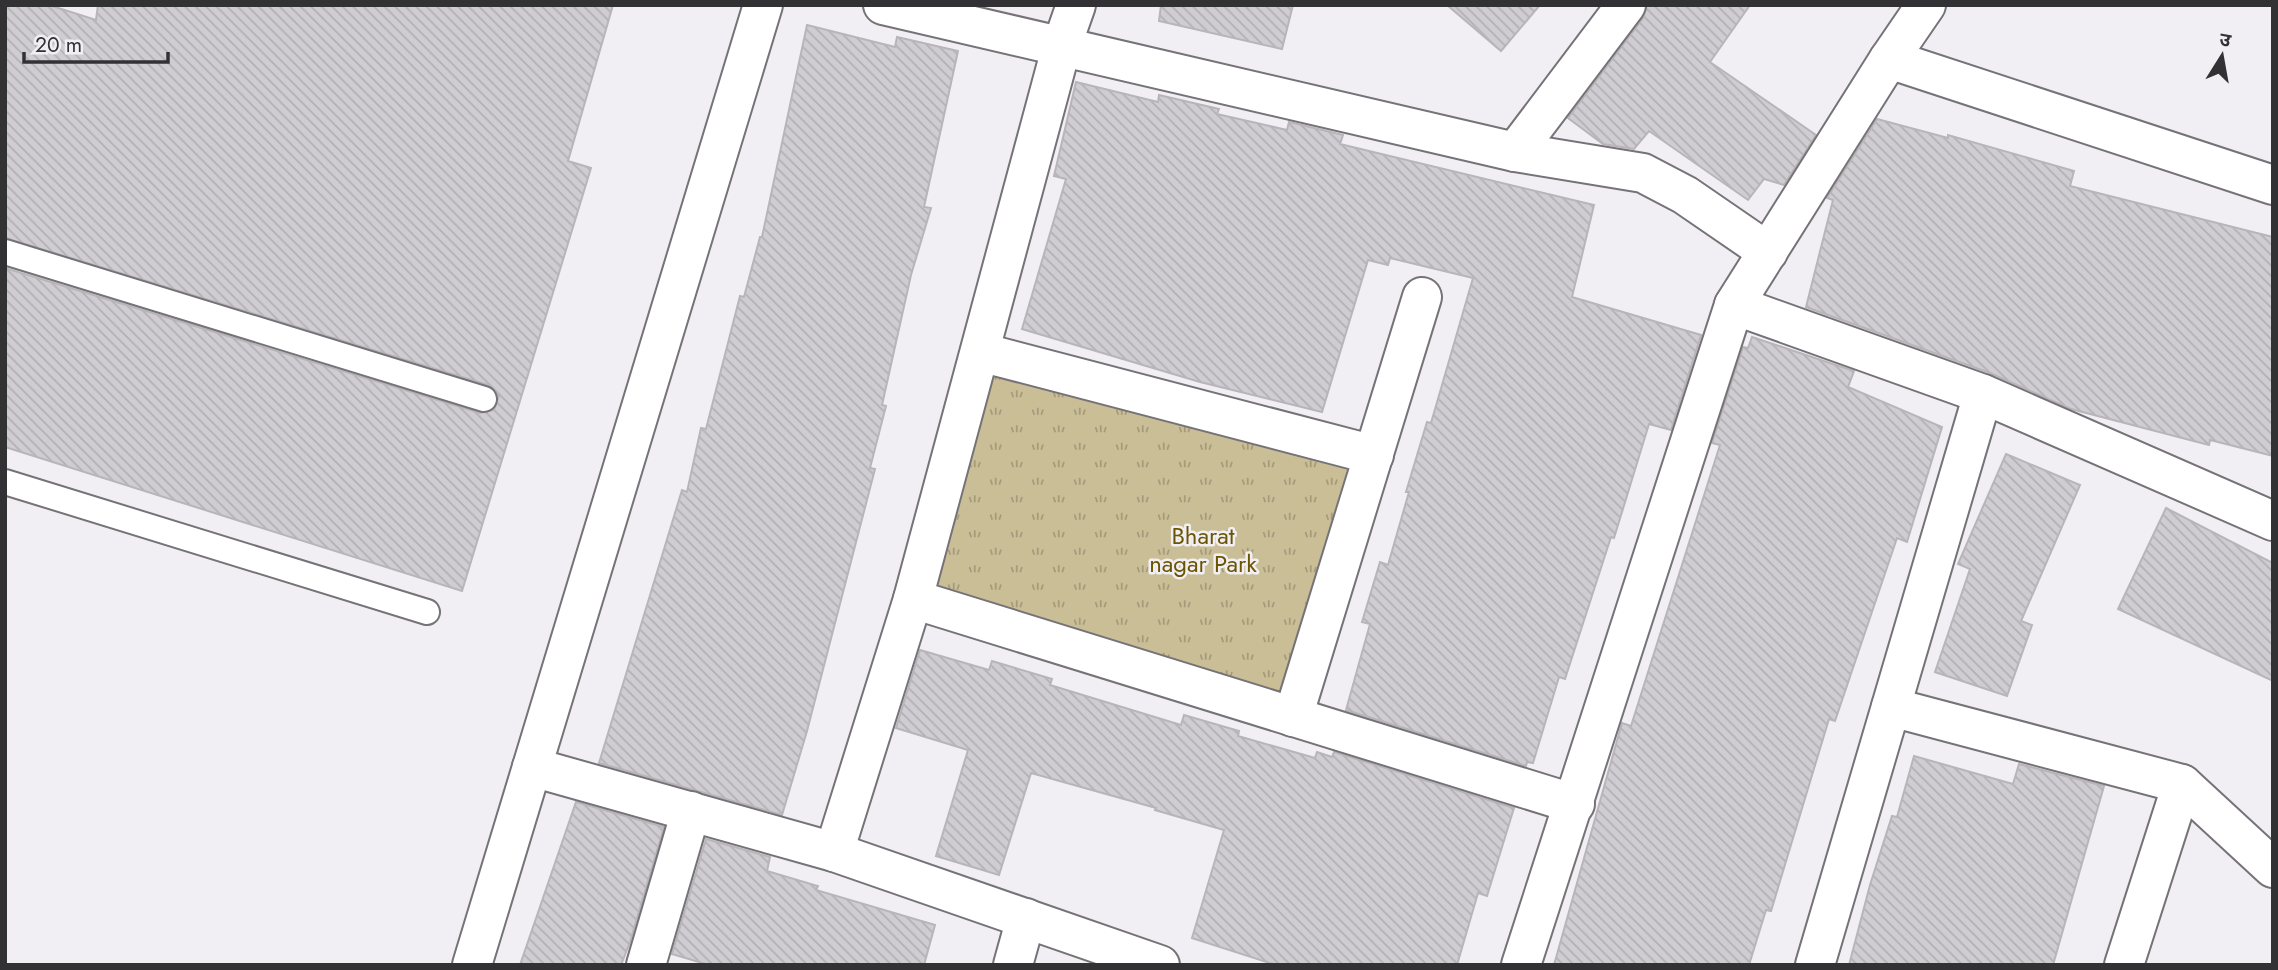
<svg xmlns="http://www.w3.org/2000/svg" width="2278" height="970" font-family="Jost,'Noto Sans Devanagari',sans-serif">
	<style>
		.grass { fill: url(#grass-tufts) }
		.building { fill: url(#building-back-hatch); stroke: #b8b5ba; stroke-width: 2 }
		.lines { fill: none; stroke-linecap: round; stroke-linejoin: round }
		.service-casing { stroke: #767378; stroke-width: 28 }
		.minor-casing { stroke: #767378; stroke-width: 42 }
		.service { stroke: #fff; stroke-width: 24 }
		.minor { stroke: #fff; stroke-width: 38 }
		.labels { text-anchor: middle; dominant-baseline: central; stroke-width: 5; stroke-linejoin: round; paint-order: stroke }
		.park-label { font-size: 24px; fill: #695502; stroke: #f2eff4 }
	</style>
	<defs>
		<pattern id="grass-tufts" width="24" height="20" patternUnits="userSpaceOnUse" patternTransform="scale(1.75)"><rect width="24" height="20" fill="#cabe96"/><path d="M3 7l-1-3M5 7V3M7 7l1-3M15 17l-1-3M17 17v-4M19 17l1-3" fill="none" stroke="#a59b7b"/></pattern>
		<pattern id="building-back-hatch" width="6" height="6" patternUnits="userSpaceOnUse" patternTransform="scale(1.75)"><rect width="6" height="6" fill="#d0cdd2"/><path d="M-1 5l2 2M0 0l6 6M5-1l2 2" fill="none" stroke="#b3b0b5"/></pattern>
	</defs>
	<rect width="100%" height="100%" fill="#f2eff4"/>
	<polygon class="grass" points="991,374 1348,467 1281,693 932,587"/>
	<g class="building">
		<polygon points="5,5 49,5 96,20 98,5 613,5 568,161 591,168 462,591 5,447 5,268 480,413 494,410 499,396 488,385 5,238"/>
		<polygon points="1161,5 1293,5 1282,49 1159,21"/>
		<polygon points="1447,5 1540,5 1501,51"/>
		<polygon points="1647,5 1750,5 1710,62 1816,135 1784,185 1764,179 1748,200 1649,131 1634,149 1603,144 1568,118 1643,18"/>
		<polygon points="807,25 895,47 897,37 958,51 924,207 931,208 911,275 882,405 886,406 870,468 875,469 807,731 782,815 599,763 682,490 687,492 701,428 706,429 740,296 744,297 760,237 762,237"/>
		<polygon points="1076,82 1158,102 1159,95 1219,109 1217,114 1287,130 1289,122 1343,135 1340,144 1594,205 1572,297 1701,335 1671,430 1649,424 1614,538 1611,537 1565,679 1559,677 1533,763 1527,762 1526,766 1346,710 1370,624 1362,622 1380,562 1388,565 1409,492 1406,492 1427,422 1431,423 1473,278 1390,258 1388,265 1368,260 1322,412 1200,382 1022,329 1066,179 1054,176"/>
		<polygon points="1877,119 1948,138 1948,135 2074,171 2070,186 2273,237 2273,456 2210,440 2209,445 2071,409 1990,373 1806,307 1833,200 1827,198"/>
		<polygon points="1752,337 1854,371 1848,387 1942,427 1907,542 1897,538 1835,721 1829,719 1771,911 1766,910 1749,965 1554,965 1622,723 1631,726 1720,445 1712,443 1743,347 1748,348"/>
		<polygon points="2006,454 2080,485 2021,621 2032,625 2007,696 1935,672 1970,569 1958,564"/>
		<polygon points="2166,508 2273,563 2273,681 2118,609"/>
		<polygon points="920,650 989,670 992,661 1052,679 1050,685 1181,725 1184,715 1239,731 1238,736 1315,758 1317,752 1332,757 1334,752 1514,808 1487,896 1478,893 1457,965 1276,965 1192,938 1224,830 1155,810 1156,808 1031,773 999,875 936,856 968,750 896,728"/>
		<polygon points="1914,756 2013,784 2019,764 2104,786 2053,965 1849,965 1870,885 1892,816 1897,817"/>
		<polygon points="576,802 664,827 630,942 621,965 520,965"/>
		<polygon points="706,839 770,857 767,871 818,886 816,890 935,925 924,965 709,965 672,954"/>
	</g>
	<g class="lines">
		<g class="service-casing">
			<g id="service">
				<polyline points="5,252 484,399"/>
				<polyline points="5,482 427,612"/>
			</g>
		</g>
		<g class="minor-casing">
			<g id="minor">
				<polyline points="883,5 1515,152 1643,173 1685,195 1768,252"/>
				<polyline points="1889,59 2273,185"/>
				<polyline points="1515,152 1626,5"/>
				<polyline points="1734,305 1983,394 2273,521"/>
				<polyline points="980,352 1374,455"/>
				<polyline points="913,599 1575,804"/>
				<polyline points="1891,707 2182,784 2273,868"/>
				<polyline points="1293,717 1422,297"/>
				<polyline points="532,767 834,852 1160,965"/>
				<polyline points="834,852 913,599 1062,45 1076,5"/>
				<polyline points="472,965 763,5"/>
				<polyline points="646,965 691,811"/>
				<polyline points="1013,965 1026,918"/>
				<polyline points="1521,965 1734,305 1889,59 1926,5"/>
				<polyline points="1815,965 1983,394"/>
				<polyline points="2124,965 2182,784"/>
			</g>
		</g>
		<use href="#service" class="service"/>
		<use href="#minor" class="minor"/>
	</g>
	<g class="labels">
		<g class="park-label">
			<text x="1203" y="535">Bharat<tspan x="1203" dy="28">nagar Park</tspan></text>
		</g>
	</g>
	<rect width="2278" height="970" fill="none" stroke="#323133" stroke-width="14"/>
	<g transform="translate(2222 56) rotate(11)" stroke="#f2eff4" stroke-width="5" paint-order="stroke">
	<path d="M0-5L12 26L0 18L-12 26Z" fill="#323133"/>
	<text y="-10" font-size="19" font-weight="bold" text-anchor="middle" fill="#323133">उ</text>
	</g>
	<path d="M24 52v10h144v-10" fill="none" stroke="#323133" stroke-width="3.5"/>
	<text x="35" y="52" font-size="21" fill="#323133" stroke="#f2eff4" stroke-width="5" paint-order="stroke">20 m</text>
</svg>
